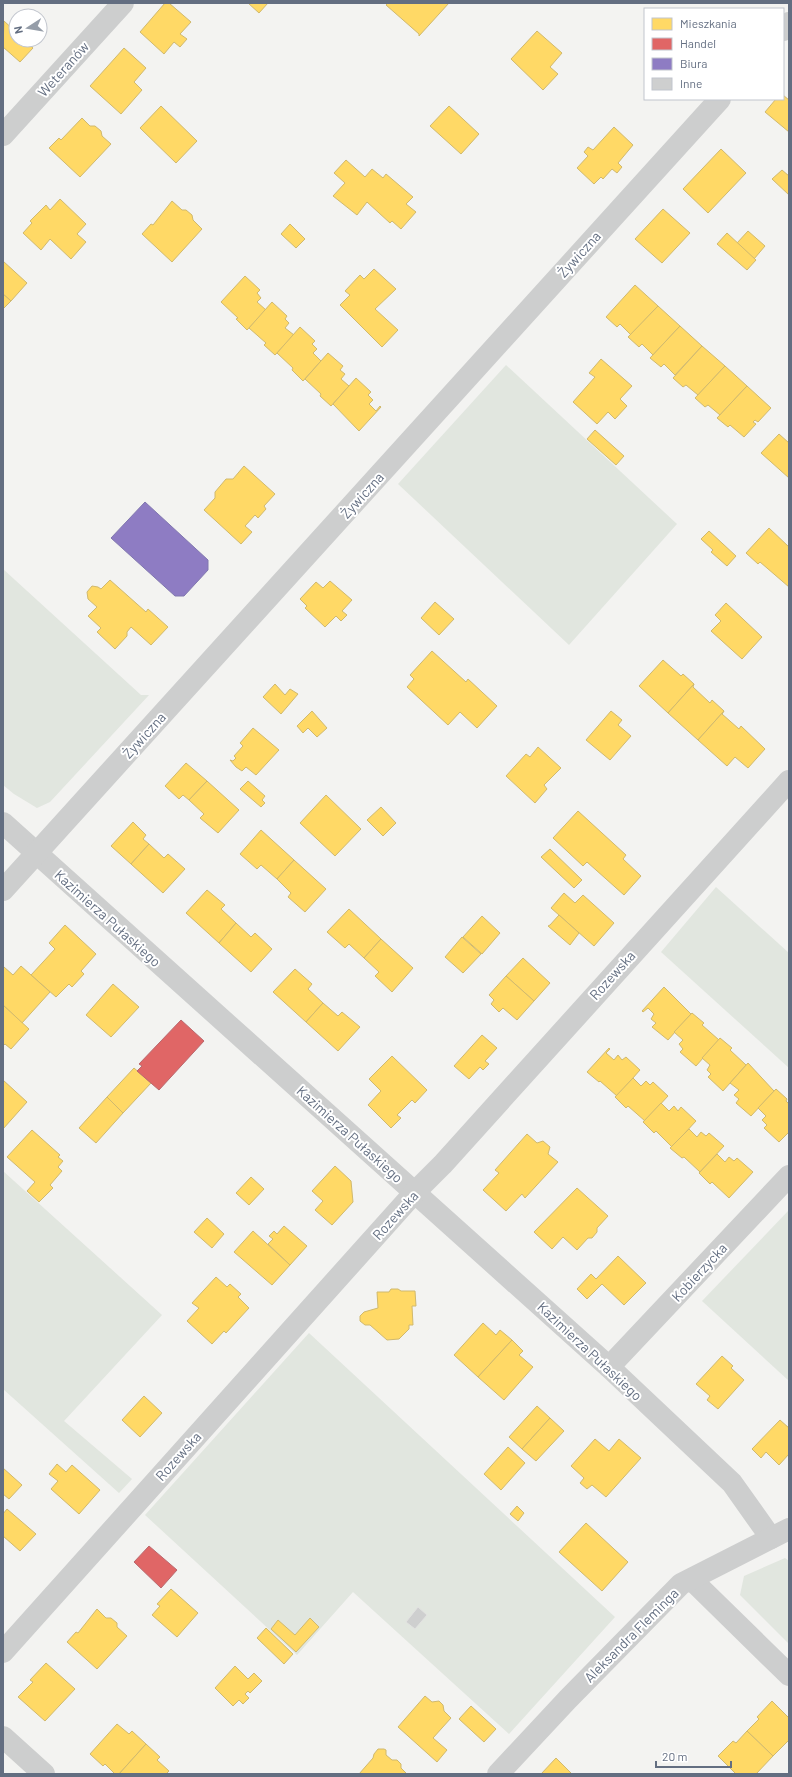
<svg xmlns="http://www.w3.org/2000/svg" width="792" height="1777" font-family="Barlow,sans-serif">
	<style>
		.green { fill: #e1e6df }
		.homes { fill: #ffd966; stroke: #d0b96e }
		.shops { fill: #e06666; stroke: #ba686e }
		.offices { fill: #8e7cc3; stroke: #8178af }
		.building { fill: #cecfcf; stroke: #e2e2e1 }
		.lines { fill: none; stroke-linecap: round; stroke-linejoin: round }
		.minor { stroke: #cdcece; stroke-width: 22 }
		.labels { text-anchor: middle; dominant-baseline: central; stroke-width: 4; stroke-linejoin: round; paint-order: stroke }
		.street-label { font-size: 14px; fill: #636e81; stroke: #fff }
	</style>
	<rect width="100%" height="100%" fill="#f3f3f1"/>
	<g class="green">
		<polygon points="506,365 677,524 569,645 398,484"/>
		<polygon points="3,569 141,695 149,695 50,802 37,808 14,794 3,785"/>
		<polygon points="716,887 789,953 789,1068 661,952"/>
		<polygon points="3,1171 162,1315 64,1421 132,1479 119,1493 3,1389"/>
		<polygon points="789,1210 789,1381 702,1301"/>
		<polygon points="309,1333 615,1617 509,1734 353,1592 297,1655 145,1515"/>
		<polygon points="785,1558 789,1561 789,1644 740,1595 744,1576"/>
	</g>
	<g class="homes">
		<polygon points="165,3 169,3 191,22 180,34 187,39 180,47 174,42 164,54 140,32"/>
		<polygon points="248,3 268,3 259,13"/>
		<polygon points="388,3 449,3 419,36 419,34 386,5"/>
		<polygon points="4,21 16,32 16,40 24,40 33,48 20,62 3,47"/>
		<polygon points="537,31 562,53 550,67 558,74 543,90 511,59"/>
		<polygon points="124,48 146,68 134,82 142,90 121,114 90,86"/>
		<polygon points="783,95 789,100 789,132 765,112 776,99 783,99"/>
		<polygon points="161,106 197,141 176,163 140,128"/>
		<polygon points="449,106 479,134 461,154 430,126"/>
		<polygon points="82,118 90,126 95,126 101,131 102,136 111,144 80,177 49,148 59,138 61,140"/>
		<polygon points="614,127 633,145 618,163 622,167 617,173 612,169 603,179 601,177 594,184 577,168 588,156 584,152 588,147 593,150"/>
		<polygon points="721,149 746,173 708,213 683,189"/>
		<polygon points="346,160 365,177 372,169 383,178 386,174 413,197 406,204 416,212 401,229 392,221 390,223 367,202 357,215 333,196 345,183 334,173"/>
		<polygon points="782,170 789,176 789,195 772,179"/>
		<polygon points="60,199 86,224 77,234 86,242 71,259 50,239 41,250 23,233 32,223 30,221 46,205 50,210"/>
		<polygon points="172,201 182,210 186,210 192,215 193,220 202,229 172,262 142,234 151,224 153,225"/>
		<polygon points="663,209 690,233 662,263 635,239"/>
		<polygon points="290,224 305,239 296,248 281,234"/>
		<polygon points="748,231 765,246 754,259 737,243"/>
		<polygon points="727,233 756,260 747,270 717,244"/>
		<polygon points="3,261 27,283 11,301 3,294"/>
		<polygon points="374,269 396,289 375,309 398,330 382,347 340,305 350,295 345,291 360,275 364,279"/>
		<polygon points="245,276 260,290 257,293 261,298 257,302 266,310 247,330 236,319 238,318 221,302"/>
		<polygon points="635,285 658,306 631,335 620,324 617,327 606,317"/>
		<polygon points="3,294 11,301 3,309"/>
		<polygon points="272,302 287,316 285,319 289,323 285,328 294,335 275,355 264,345 266,343 249,328"/>
		<polygon points="658,306 680,326 653,355 642,344 639,347 628,337"/>
		<polygon points="680,326 702,346 675,375 664,364 661,367 650,358"/>
		<polygon points="300,327 315,341 312,344 317,349 313,353 321,361 303,381 292,370 293,368 277,353"/>
		<polygon points="702,346 725,366 698,395 686,385 683,387 673,378"/>
		<polygon points="328,353 343,366 340,370 345,374 341,379 349,386 331,406 320,396 321,394 305,379"/>
		<polygon points="601,359 632,386 620,399 627,406 615,419 608,412 597,424 573,402 595,377 589,373"/>
		<polygon points="725,366 747,386 720,415 708,405 705,407 695,398"/>
		<polygon points="356,378 371,392 368,395 373,400 369,404 376,411 380,406 381,407 359,431 333,404"/>
		<polygon points="747,386 771,408 758,422 755,420 753,422 756,424 744,437 730,425 728,427 717,418"/>
		<polygon points="595,430 624,456 616,465 587,439"/>
		<polygon points="779,434 789,443 789,478 761,453"/>
		<polygon points="244,466 275,494 264,506 266,509 258,518 255,515 245,526 252,532 241,544 204,510 215,498 215,492 226,479 233,479"/>
		<polygon points="769,528 789,547 789,587 760,562 758,564 746,553"/>
		<polygon points="709,531 736,556 727,566 711,552 713,550 701,539"/>
		<polygon points="110,580 146,612 148,609 168,627 151,645 131,627 127,632 127,636 115,649 97,632 101,628 88,616 97,607 88,599 87,592 92,586 98,587 101,589"/>
		<polygon points="330,581 352,600 342,611 347,615 341,621 336,616 325,627 305,608 307,606 300,599 316,582 323,588"/>
		<polygon points="435,602 454,619 439,635 421,618"/>
		<polygon points="726,603 762,637 742,659 711,631 721,621 715,615"/>
		<polygon points="432,651 466,682 468,679 497,706 477,728 460,712 448,725 407,687 414,679 410,675"/>
		<polygon points="663,660 681,676 683,674 694,684 668,713 639,686"/>
		<polygon points="275,684 285,695 290,689 298,694 281,714 263,697"/>
		<polygon points="694,684 693,687 710,703 712,700 724,711 698,740 668,713"/>
		<polygon points="312,711 327,728 317,737 308,728 303,733 297,726"/>
		<polygon points="611,711 622,720 618,725 631,736 610,760 586,740"/>
		<polygon points="724,711 722,714 739,729 741,726 765,749 748,768 735,757 727,766 698,740"/>
		<polygon points="253,728 279,750 256,775 246,767 242,771 236,767 230,760 233,761 236,758 234,756 243,746 240,743"/>
		<polygon points="538,747 561,768 544,785 547,789 535,803 506,776 526,754 530,757"/>
		<polygon points="186,763 207,781 189,800 183,795 179,799 165,786"/>
		<polygon points="207,781 239,810 218,833 200,818 204,814 189,800"/>
		<polygon points="248,781 265,796 262,800 265,803 261,807 240,789"/>
		<polygon points="326,795 361,829 335,856 300,823"/>
		<polygon points="381,807 396,823 383,836 367,820"/>
		<polygon points="578,811 626,855 623,859 641,876 624,895 587,862 583,866 553,838"/>
		<polygon points="133,822 146,835 143,839 149,844 131,864 111,846"/>
		<polygon points="261,830 294,860 277,879 261,865 257,869 240,854"/>
		<polygon points="149,844 164,858 168,854 185,869 163,893 131,864"/>
		<polygon points="550,849 582,880 574,888 541,857"/>
		<polygon points="294,860 326,889 305,912 288,897 291,893 277,879"/>
		<polygon points="207,890 225,905 221,909 236,923 219,943 186,913"/>
		<polygon points="564,893 575,903 583,895 614,923 594,946 551,908"/>
		<polygon points="349,909 381,939 364,958 349,944 345,948 327,932"/>
		<polygon points="559,915 579,933 570,945 548,926 550,925"/>
		<polygon points="482,916 500,933 482,954 463,937"/>
		<polygon points="236,923 251,937 255,933 272,949 251,972 219,943"/>
		<polygon points="65,925 96,954 81,971 84,974 72,987 69,984 56,997 31,975 55,949 49,943"/>
		<polygon points="462,937 481,954 463,973 445,957"/>
		<polygon points="381,939 413,968 392,992 375,976 379,972 364,958"/>
		<polygon points="523,958 550,983 534,1001 506,976"/>
		<polygon points="21,966 50,992 22,1023 3,1005 3,968 4,967 13,975"/>
		<polygon points="295,969 312,984 308,989 323,1003 306,1022 273,992"/>
		<polygon points="506,976 534,1001 517,1020 503,1008 499,1012 491,1004 494,1000 489,995"/>
		<polygon points="113,984 139,1007 111,1037 86,1015"/>
		<polygon points="664,987 691,1014 668,1040 652,1027 656,1023 651,1019 654,1014 648,1008 643,1012 642,1011"/>
		<polygon points="323,1003 338,1016 342,1012 360,1027 338,1051 306,1022"/>
		<polygon points="3,1005 29,1029 11,1049 5,1044 3,1046"/>
		<polygon points="692,1013 704,1023 702,1025 719,1040 696,1066 680,1052 683,1049 679,1044 683,1040 674,1032"/>
		<polygon points="482,1035 497,1048 485,1061 489,1064 483,1070 480,1067 469,1079 454,1066"/>
		<polygon points="720,1038 732,1048 730,1050 746,1065 723,1091 708,1077 711,1074 707,1070 710,1065 702,1058"/>
		<polygon points="609,1048 610,1049 606,1053 614,1060 618,1055 622,1060 626,1057 640,1070 617,1096 600,1081 599,1082 587,1072"/>
		<polygon points="392,1056 427,1090 415,1103 412,1100 397,1115 401,1118 391,1128 368,1105 381,1091 369,1079"/>
		<polygon points="748,1063 774,1091 751,1116 736,1103 739,1099 734,1095 739,1090 730,1083"/>
		<polygon points="134,1068 151,1083 123,1113 107,1097"/>
		<polygon points="633,1078 641,1086 646,1081 650,1085 653,1082 668,1096 645,1121 628,1106 626,1108 615,1097"/>
		<polygon points="3,1080 27,1102 3,1129"/>
		<polygon points="776,1089 787,1099 786,1101 789,1104 789,1132 779,1142 764,1128 767,1125 762,1120 766,1116 758,1108"/>
		<polygon points="107,1097 123,1113 96,1143 79,1128"/>
		<polygon points="661,1103 669,1111 674,1106 678,1111 681,1107 696,1121 672,1147 656,1131 654,1133 643,1122"/>
		<polygon points="689,1129 697,1137 701,1132 706,1136 709,1133 724,1146 700,1172 684,1157 682,1158 670,1148"/>
		<polygon points="32,1130 60,1155 58,1157 63,1161 58,1167 62,1171 50,1185 53,1188 39,1202 27,1191 35,1182 7,1157"/>
		<polygon points="527,1134 537,1143 543,1141 550,1147 548,1154 558,1162 525,1198 522,1194 506,1211 483,1190 499,1173 495,1170"/>
		<polygon points="717,1154 725,1162 729,1157 734,1161 737,1158 753,1172 729,1198 712,1182 710,1184 699,1173"/>
		<polygon points="335,1166 351,1181 353,1202 332,1225 315,1210 323,1201 312,1191"/>
		<polygon points="251,1177 264,1189 249,1205 236,1193"/>
		<polygon points="577,1188 608,1216 597,1228 597,1232 592,1238 588,1238 577,1250 563,1237 552,1249 534,1232"/>
		<polygon points="207,1218 224,1234 212,1248 194,1232"/>
		<polygon points="284,1226 307,1246 290,1265 268,1244 273,1239 269,1236 274,1231 277,1234"/>
		<polygon points="253,1231 290,1265 272,1285 234,1252"/>
		<polygon points="618,1256 646,1283 624,1305 602,1284 587,1299 577,1289 591,1274 596,1279"/>
		<polygon points="216,1277 227,1287 230,1284 241,1294 238,1297 249,1308 226,1333 224,1331 212,1344 187,1321 199,1308 192,1303"/>
		<polygon points="391,1289 398,1289 401,1291 415,1291 416,1306 412,1306 413,1325 409,1325 409,1329 399,1339 387,1340 370,1325 365,1325 360,1321 360,1316 364,1312 378,1308 377,1292 389,1292"/>
		<polygon points="483,1323 496,1335 500,1330 512,1340 478,1377 454,1355"/>
		<polygon points="512,1340 523,1351 519,1355 533,1367 504,1400 478,1377"/>
		<polygon points="722,1356 733,1366 731,1368 744,1380 718,1409 707,1400 710,1396 696,1384"/>
		<polygon points="144,1396 162,1413 140,1437 122,1420"/>
		<polygon points="537,1406 550,1418 522,1449 509,1437"/>
		<polygon points="550,1418 564,1431 536,1461 522,1449"/>
		<polygon points="780,1420 789,1428 789,1454 779,1465 766,1452 761,1458 752,1449"/>
		<polygon points="595,1439 609,1451 619,1439 641,1458 606,1497 592,1485 587,1489 580,1483 584,1478 571,1466"/>
		<polygon points="508,1447 525,1463 501,1490 484,1474"/>
		<polygon points="57,1464 66,1472 72,1465 100,1490 79,1514 51,1489 58,1481 49,1474"/>
		<polygon points="3,1468 22,1485 9,1499 3,1494"/>
		<polygon points="517,1506 524,1513 518,1521 510,1514"/>
		<polygon points="7,1509 36,1534 20,1551 3,1536 3,1514"/>
		<polygon points="586,1523 628,1562 602,1591 559,1552"/>
		<polygon points="171,1589 198,1613 177,1637 152,1615 160,1606 157,1604"/>
		<polygon points="97,1609 106,1618 111,1618 117,1623 117,1627 127,1636 97,1669 67,1642 76,1632 78,1633"/>
		<polygon points="310,1618 319,1627 296,1652 271,1629 278,1620 295,1635"/>
		<polygon points="266,1628 293,1654 284,1664 257,1638"/>
		<polygon points="46,1663 75,1689 45,1721 18,1697 33,1682 30,1680"/>
		<polygon points="235,1666 248,1679 254,1673 262,1681 250,1693 248,1691 245,1694 249,1698 243,1704 239,1700 233,1706 215,1688"/>
		<polygon points="425,1696 432,1702 439,1701 443,1705 444,1711 451,1718 433,1738 447,1750 437,1762 398,1727"/>
		<polygon points="772,1701 789,1718 789,1740 773,1756 747,1731 759,1719 757,1717"/>
		<polygon points="471,1706 496,1729 484,1742 459,1719"/>
		<polygon points="117,1724 129,1734 132,1731 146,1744 119,1774 115,1774 105,1764 103,1766 90,1754"/>
		<polygon points="747,1731 773,1756 756,1774 736,1774 718,1756 733,1741 736,1743"/>
		<polygon points="146,1744 160,1757 157,1760 169,1771 166,1774 119,1774"/>
		<polygon points="378,1749 384,1749 386,1750 386,1755 392,1760 397,1760 401,1764 401,1768 407,1774 359,1774 373,1758 374,1754"/>
		<polygon points="556,1758 572,1774 541,1774"/>
	</g>
	<g class="shops">
		<polygon points="181,1020 204,1041 159,1090 137,1071 142,1066 139,1064"/>
		<polygon points="149,1546 177,1570 161,1588 134,1562"/>
	</g>
	<polygon class="offices" points="145,502 208,560 208,570 184,596 175,596 111,538"/>
	<polygon class="building" points="418,1607 427,1615 415,1629 406,1622"/>
	<g class="lines">
		<g class="minor">
			<polyline points="783,30 789,23"/>
			<polyline points="3,135 123,3"/>
			<polyline points="3,823 609,1367 732,1483 771,1538"/>
			<polyline points="3,890 720,99"/>
			<polyline points="609,1367 789,1176"/>
			<polyline points="692,1580 789,1675"/>
			<polyline points="3,1652 415,1192 442,1165 789,781"/>
			<polyline points="3,1737 44,1774"/>
			<polyline points="498,1774 568,1699 681,1584 789,1529"/>
		</g>
	</g>
	<g class="labels">
		<g class="street-label">
			<text transform="translate(63 69) rotate(-48)">Weteranów</text>
			<text transform="translate(579 254) rotate(-48)">Żywiczna</text>
			<text transform="translate(362 495) rotate(-48)">Żywiczna</text>
			<text transform="translate(144 735) rotate(-48)">Żywiczna</text>
			<text transform="translate(108 918) rotate(42)">Kazimierza Pułaskiego</text>
			<text transform="translate(612 975) rotate(-48)">Rozewska</text>
			<text transform="translate(350 1134) rotate(42)">Kazimierza Pułaskiego</text>
			<text transform="translate(395 1215) rotate(-48)">Rozewska</text>
			<text transform="translate(699 1272) rotate(-47)">Kobierzycka</text>
			<text transform="translate(590 1351) rotate(43)">Kazimierza Pułaskiego</text>
			<text transform="translate(178 1456) rotate(-48)">Rozewska</text>
			<text transform="translate(631 1635) rotate(-45)">Aleksandra Fleminga</text>
		</g>
	</g>
	<rect width="792" height="1777" fill="none" stroke="#636e81" stroke-width="8"/>
	<rect x="644" y="8" width="140" height="92" fill="#ffffff" stroke="#c1c5cd"/>
	<rect x="652" y="18" width="20" height="12" fill="#ffd966" stroke="#c1c5cd"/>
	<text x="680" y="28" font-size="12" fill="#636e81">Mieszkania</text>
	<rect x="652" y="38" width="20" height="12" fill="#e06666" stroke="#c1c5cd"/>
	<text x="680" y="48" font-size="12" fill="#636e81">Handel</text>
	<rect x="652" y="58" width="20" height="12" fill="#8e7cc3" stroke="#c1c5cd"/>
	<text x="680" y="68" font-size="12" fill="#636e81">Biura</text>
	<rect x="652" y="78" width="20" height="12" fill="#cecfcf" stroke="#c1c5cd"/>
	<text x="680" y="88" font-size="12" fill="#636e81">Inne</text>
	<g transform="translate(28 28) rotate(258)"><circle r="19" fill="#ffffff" stroke="#c1c5cd"/>
	<path d="M0-3L7 15L0 10L-7 15Z" fill="#959da8"/>
	<text y="-6" font-size="11" font-weight="bold" text-anchor="middle" fill="#636e81">N</text>
	</g>
	<path d="M656 1761v6h75v-6" fill="none" stroke="#636e81" stroke-width="2"/>
	<text x="662" y="1761" font-size="12" fill="#636e81" stroke="#ffffff" stroke-width="3" paint-order="stroke">20 m</text>
</svg>
